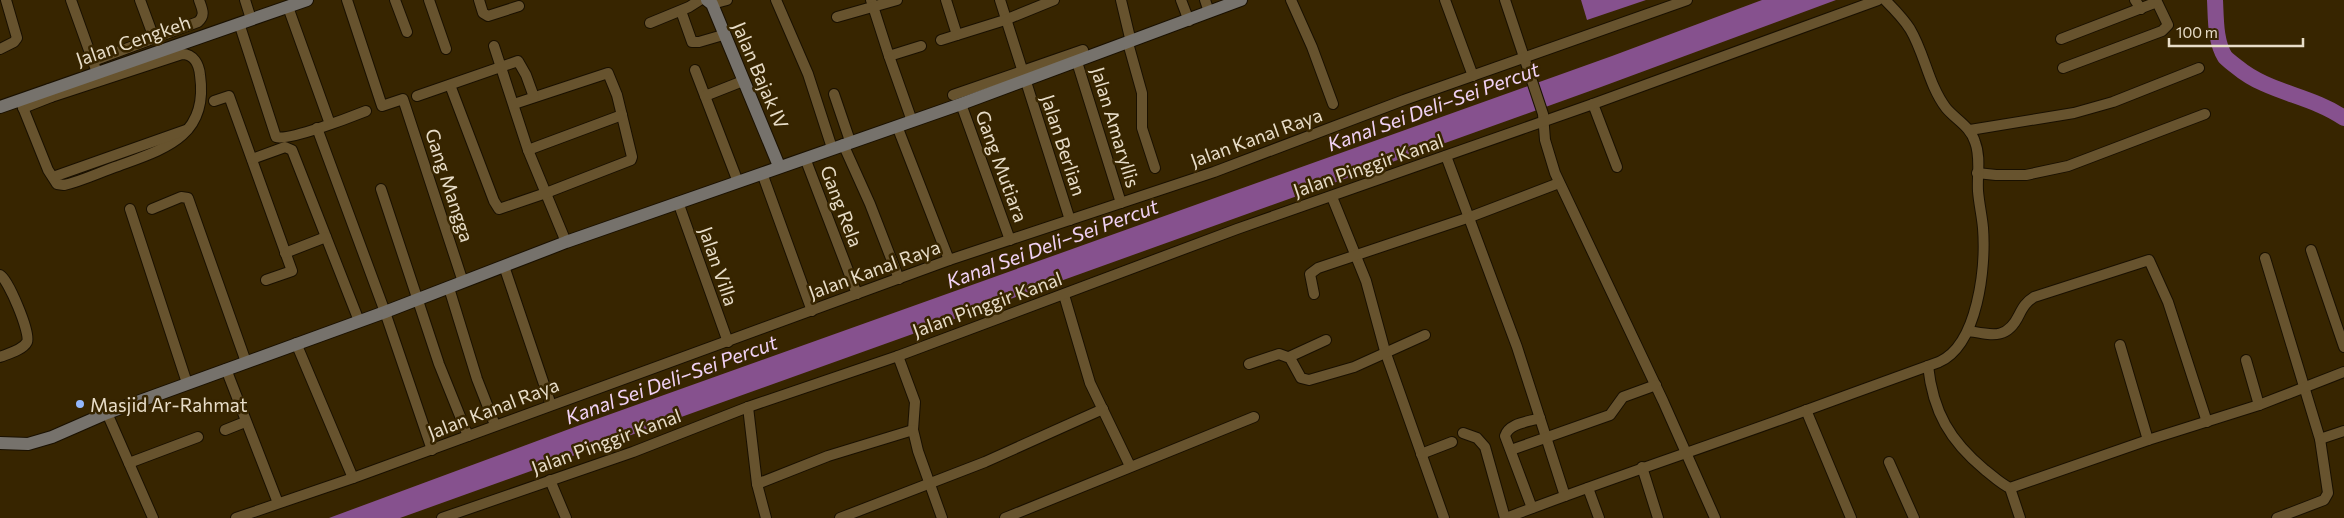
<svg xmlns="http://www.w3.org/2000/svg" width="2344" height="518" font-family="Commissioner,sans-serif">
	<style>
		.water { fill: #86518e }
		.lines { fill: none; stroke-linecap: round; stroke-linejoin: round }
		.river { stroke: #86518e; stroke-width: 16 }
		.street-casing { stroke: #191000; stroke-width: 12 }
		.secondary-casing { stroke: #191000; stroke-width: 14 }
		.street { stroke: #67532e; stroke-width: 10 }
		.secondary { stroke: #76726c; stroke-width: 12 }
		.poi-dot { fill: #92b7fd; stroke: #372500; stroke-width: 2 }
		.labels { text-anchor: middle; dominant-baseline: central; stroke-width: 5; stroke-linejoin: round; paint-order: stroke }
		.street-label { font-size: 19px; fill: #e8ddc8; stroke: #372500 }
		.poi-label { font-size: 19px; fill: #e8ddc8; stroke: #372500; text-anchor: start }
		.water-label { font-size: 20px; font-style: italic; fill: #f1d2f5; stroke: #372500 }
	</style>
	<rect width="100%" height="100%" fill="#372500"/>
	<g class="water">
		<polygon points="1581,0 1646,0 1587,20"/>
		<polygon points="1762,0 1836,0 1601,87 400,518 329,518 580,425 1612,56"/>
	</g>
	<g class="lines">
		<path class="river" d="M2215 0C2216 18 2215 41 2225 57 2228 60 2233 64 2237 67 2268 93 2311 95 2344 118"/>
		<g class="street-casing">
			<g id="street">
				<polyline points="71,0 95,67"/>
				<polyline points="140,0 154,38"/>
				<polyline points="245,0 251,19"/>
				<polyline points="347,0 382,106 403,99 463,282"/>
				<polyline points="395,0 407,32"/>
				<polyline points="429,0 446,49"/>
				<polyline points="479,0 483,13 488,16 519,6"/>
				<polyline points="776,0 808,74 832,148"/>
				<polyline points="871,0 889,56 921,46"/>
				<polyline points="946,0 957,35"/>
				<polyline points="1000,0 1070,220"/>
				<polyline points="1121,0 1131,42"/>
				<polyline points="1181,0 1189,21"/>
				<polyline points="1205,0 1209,12"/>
				<polyline points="1291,0 1312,47 1333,104"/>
				<polyline points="1445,0 1473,76"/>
				<polyline points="1505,0 1543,114 1545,140 1555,173 1663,401 1715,518"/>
				<polyline points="2135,0 2141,9"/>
				<polyline points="712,4 727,0"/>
				<polyline points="288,7 330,124"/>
				<polyline points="681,11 692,42 699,42 723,35"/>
				<polyline points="837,17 897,0"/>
				<path d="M239 23 276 137C289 141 351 117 366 111"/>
				<polyline points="650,23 689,7 700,0"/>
				<polyline points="2061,39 2157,2 2168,25 2162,31 2063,68"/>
				<polyline points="941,40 1005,20 1054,0"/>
				<polyline points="1128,43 1142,93 1142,128 1155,168"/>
				<polyline points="494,46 528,150 566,242"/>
				<polyline points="0,49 14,42 17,38 6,0"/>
				<polyline points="889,56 912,121"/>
				<path d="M93 61 198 22C206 15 202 9 199 0"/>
				<polyline points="1077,62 1121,203"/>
				<polyline points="695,70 738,182"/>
				<polyline points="450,85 494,201 499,209 546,193 631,160 632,157 617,95 608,73 514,104"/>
				<polyline points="834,94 850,141"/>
				<polyline points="953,95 1083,50"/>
				<polyline points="417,96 518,61 526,75 534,97"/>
				<polyline points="705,96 743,81"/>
				<path d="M20 100 48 170 57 184 64 185C82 181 100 172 118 166 164 149 209 137 200 75 199 65 194 54 182 54L51 97 49 89"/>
				<polyline points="214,101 229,96 292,271 266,280"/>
				<polyline points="961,104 1010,240"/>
				<polyline points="1593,104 1617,167"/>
				<polyline points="23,108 51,97"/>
				<polyline points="897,126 949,260"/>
				<polyline points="317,128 385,312 432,450"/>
				<polyline points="1970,130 2074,113 2113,102 2199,68"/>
				<polyline points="843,144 870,204 899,279"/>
				<polyline points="528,150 622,115"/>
				<polyline points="1446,156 1517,347 1565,496"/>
				<polyline points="805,158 857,294"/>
				<polyline points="252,159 285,147 292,150 359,321"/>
				<polyline points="762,173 812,311"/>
				<polyline points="1977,173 1996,175 2026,175 2068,166 2205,114"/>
				<polyline points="53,177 186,130"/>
				<polyline points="381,189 439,364 468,436"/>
				<polyline points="1332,197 1366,281 1385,351 1444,518"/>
				<polyline points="678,202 728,342"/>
				<polyline points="130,209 187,383"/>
				<polyline points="152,209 181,197 188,198 246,362"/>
				<polyline points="2311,250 2344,347"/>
				<polyline points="285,253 326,237"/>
				<polyline points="2265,258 2320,439 2328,493 2324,500 2277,518"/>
				<polyline points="504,266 551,405"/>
				<path d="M0 275C8 279 31 333 27 342 23 350 7 354 0 357"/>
				<polyline points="449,288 477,379 495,425"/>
				<polyline points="1314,294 1310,274 1318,268 1470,217 1559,183"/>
				<polyline points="1064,295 1090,383 1130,466"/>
				<path d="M1969 331C1992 335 2007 340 2019 315 2023 307 2026 302 2034 297L2149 260 2168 302 2207 422"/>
				<polyline points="296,343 353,478"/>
				<polyline points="2120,345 2148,440"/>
				<polyline points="898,356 915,402 913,430 918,451 942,518"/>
				<polyline points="1289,357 1326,340"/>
				<polyline points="2246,360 2259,405"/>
				<polyline points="1249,364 1279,354 1290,358 1301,378 1309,380 1354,367 1425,335"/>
				<path d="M1928 366C1933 412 1950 441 1985 470 1993 476 2001 484 2010 488L2148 440 2259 405 2344 372"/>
				<polyline points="226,369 278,503"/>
				<polyline points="748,407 757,484 766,518"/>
				<polyline points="1806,410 1851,518"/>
				<polyline points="107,413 153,518"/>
				<polyline points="225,430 245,422"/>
				<polyline points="1463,433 1477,438 1485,447 1505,518"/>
				<polyline points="2320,439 2344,431"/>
				<polyline points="1511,450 1610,415 1623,397 1656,385"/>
				<polyline points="1421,454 1452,442"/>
				<polyline points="1889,462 1914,518"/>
				<polyline points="129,463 198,437"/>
				<polyline points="1642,467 1658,518"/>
				<polyline points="550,480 566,518"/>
				<polyline points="757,484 828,456 913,430"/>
				<polyline points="1588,488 1599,518"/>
				<polyline points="2010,488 2020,518"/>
				<path d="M1532 508 1505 436C1509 423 1528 422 1540 418"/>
				<polyline points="236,518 353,478 949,260 1214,172 1404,100 1687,0"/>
				<polyline points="442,518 633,452 748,407 898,356 1237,229 1593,104 1878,0"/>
				<polyline points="840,518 985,462 1103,409"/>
				<polyline points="1005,518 1254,417"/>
				<path d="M1506 518C1605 480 1706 447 1807 410 1851 394 1894 378 1939 362 1978 345 1986 267 1983 228 1982 216 1979 204 1978 191 1977 175 1981 157 1975 142 1970 126 1956 120 1946 108 1928 84 1925 54 1910 29 1903 18 1894 9 1885 0"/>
			</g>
		</g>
		<g class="secondary-casing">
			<g id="secondary">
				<polyline points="707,0 712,4 779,166"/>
				<polyline points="0,107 307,0"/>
				<polyline points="0,443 28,444 52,437 107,413 385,312 566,242 961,104 1241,0"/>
			</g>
		</g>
		<use href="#street" class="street"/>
		<use href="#secondary" class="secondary"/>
	</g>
	<circle class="poi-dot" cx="80" cy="404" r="5"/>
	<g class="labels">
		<g class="street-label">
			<text transform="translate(133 40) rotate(-19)">Jalan Cengkeh</text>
			<text transform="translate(761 75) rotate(67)">Jalan Bajak IV</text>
			<text transform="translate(1116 127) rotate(73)">Jalan Amaryllis</text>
			<text transform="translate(1256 137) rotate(-20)">Jalan Kanal Raya</text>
			<text transform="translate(1064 145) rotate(72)">Jalan Berlian</text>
			<text transform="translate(1368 165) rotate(-19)">Jalan Pinggir Kanal</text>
			<text transform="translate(1002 166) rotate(70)">Gang Mutiara</text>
			<text transform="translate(450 185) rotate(72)">Gang Mangga</text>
			<text transform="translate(842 206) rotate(69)">Gang Rela</text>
			<text transform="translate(719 266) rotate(71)">Jalan Villa</text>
			<text transform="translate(874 269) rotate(-20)">Jalan Kanal Raya</text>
			<text transform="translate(987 304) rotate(-20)">Jalan Pinggir Kanal</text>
			<text transform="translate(493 408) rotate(-21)">Jalan Kanal Raya</text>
			<text transform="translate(606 441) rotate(-20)">Jalan Pinggir Kanal</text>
		</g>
		<g class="poi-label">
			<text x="90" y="404">Masjid Ar-Rahmat</text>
		</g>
		<g class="water-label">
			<text transform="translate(1433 106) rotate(-20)">Kanal Sei Deli–Sei Percut</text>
			<text transform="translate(1052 243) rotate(-20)">Kanal Sei Deli–Sei Percut</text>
			<text transform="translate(671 379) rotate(-20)">Kanal Sei Deli–Sei Percut</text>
		</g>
	</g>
	<path d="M2169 38v8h134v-8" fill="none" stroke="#e8ddc8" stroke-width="2.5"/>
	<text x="2176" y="38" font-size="15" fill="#e8ddc8" stroke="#372500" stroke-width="4" paint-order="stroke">100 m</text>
</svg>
